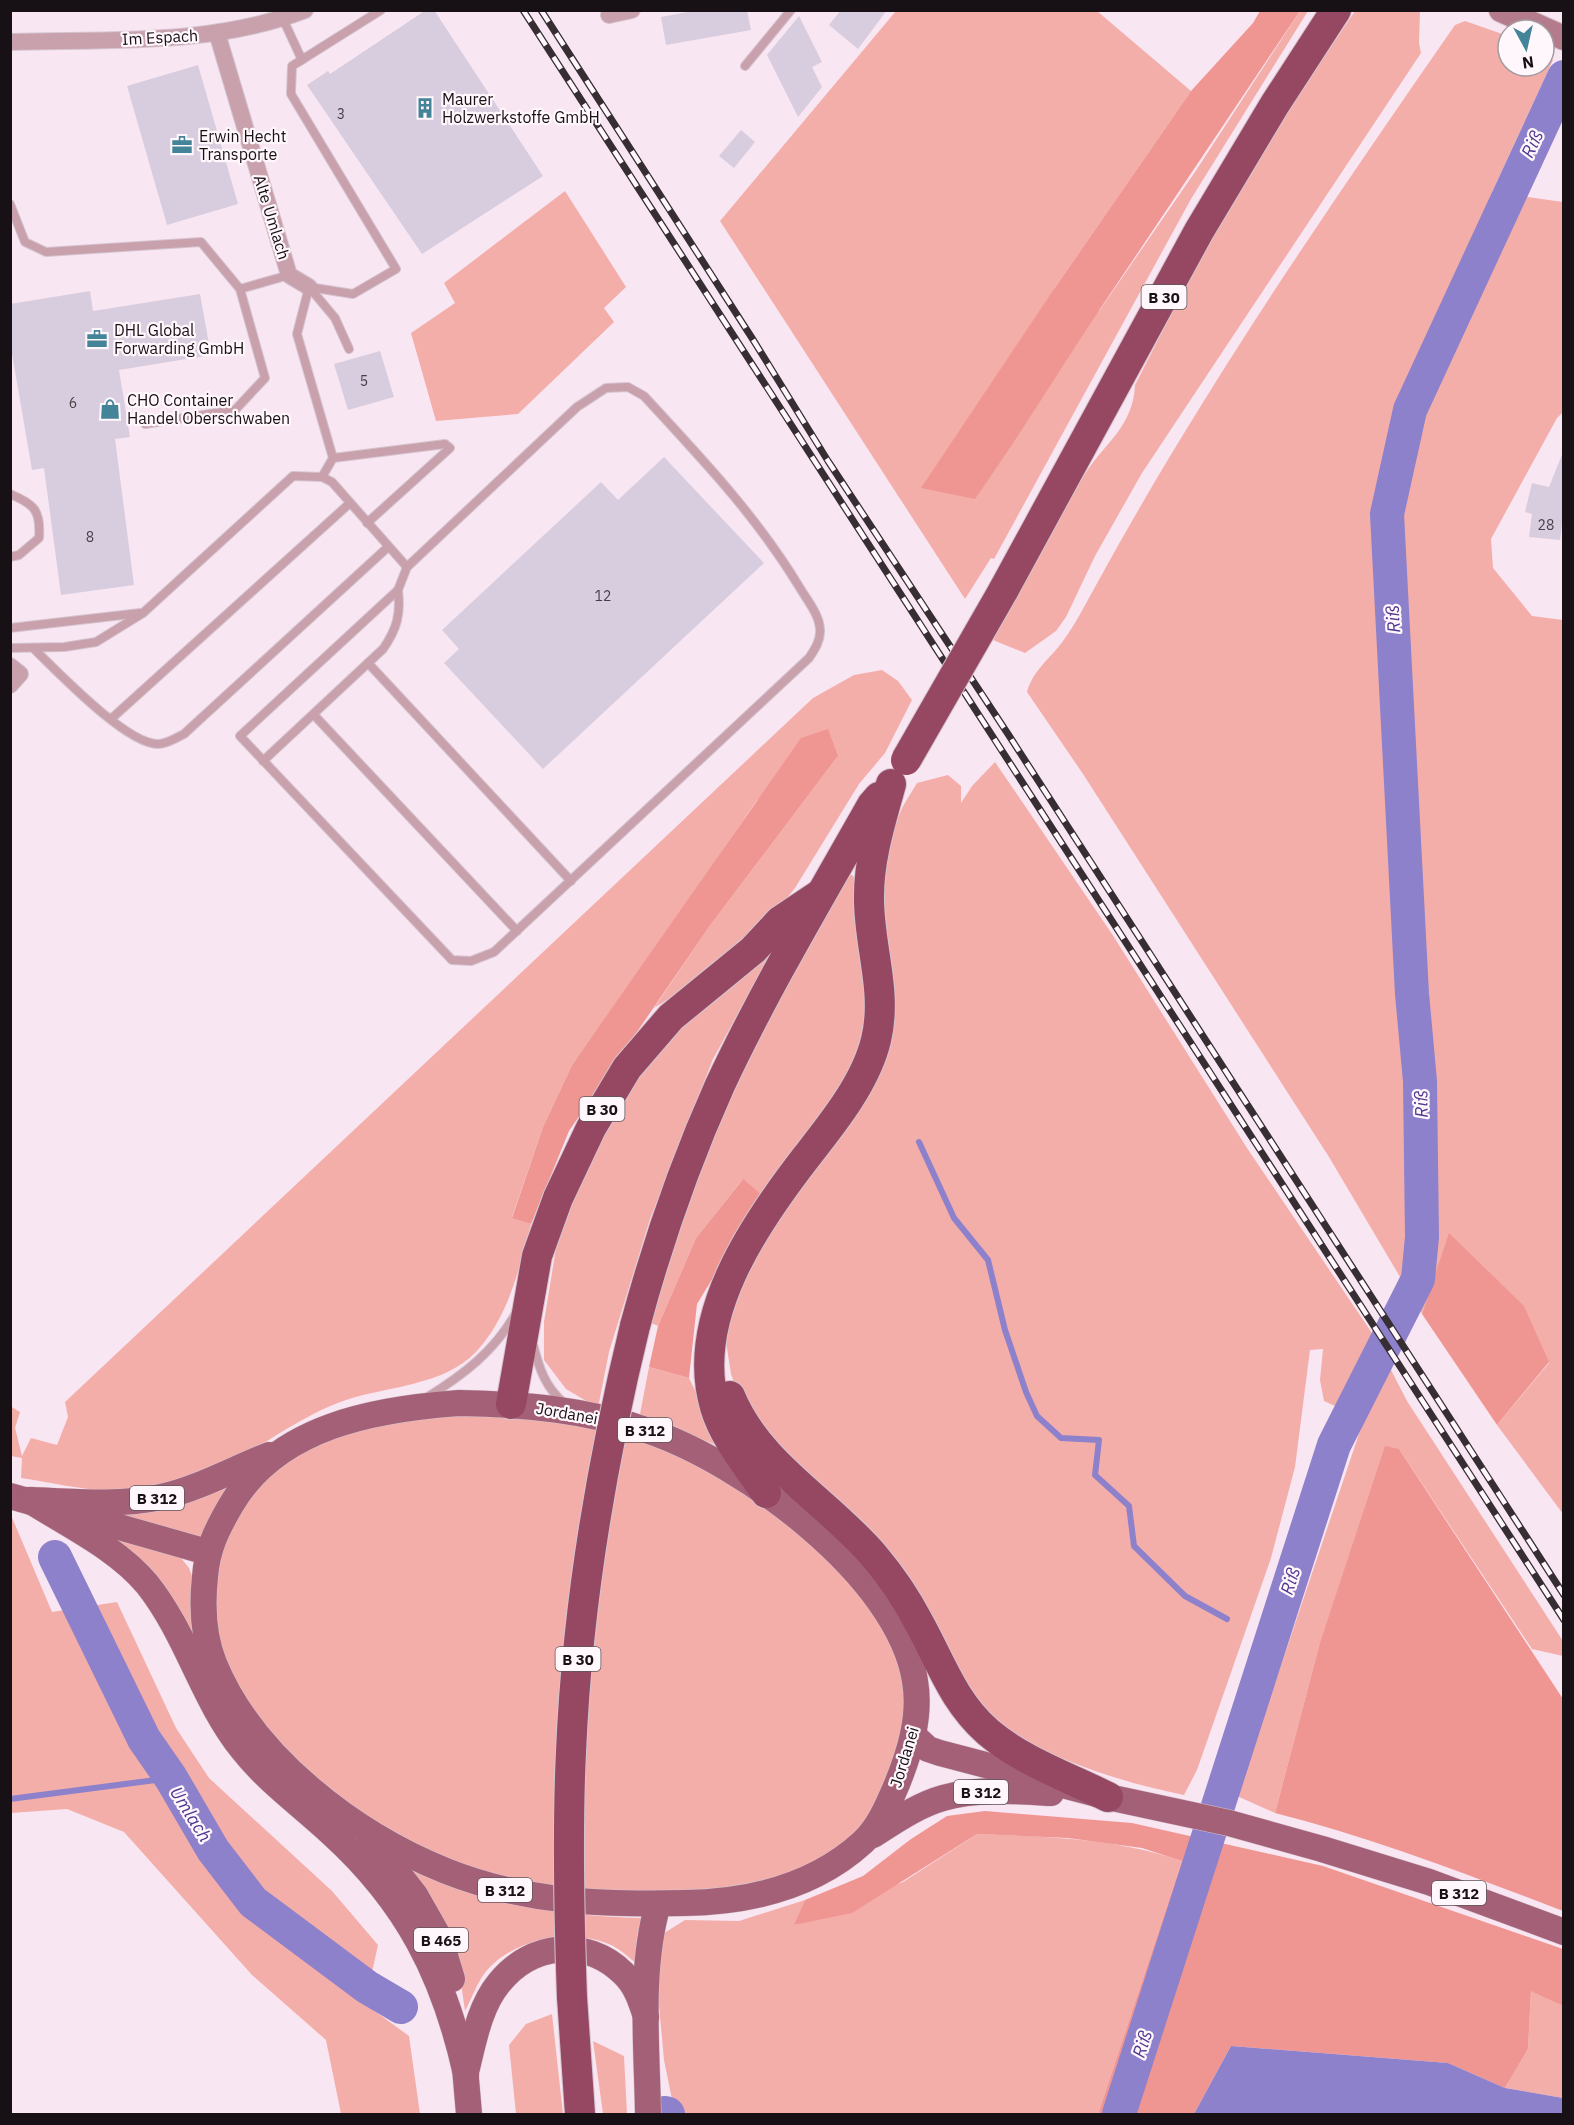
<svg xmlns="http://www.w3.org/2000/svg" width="1574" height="2125" font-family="'IBM Plex Sans',sans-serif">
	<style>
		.green { fill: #f4aeaa }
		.forest { fill: #f09692 }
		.water { fill: #8d81cb }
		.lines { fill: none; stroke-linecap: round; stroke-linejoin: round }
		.stream { stroke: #8d81cb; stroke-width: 6 }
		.river { stroke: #8d81cb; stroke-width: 34 }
		.building { fill: #d8cddf }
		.lane-casing { stroke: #d5c4cf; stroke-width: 10 }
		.street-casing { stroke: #d5c4cf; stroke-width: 18 }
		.secondary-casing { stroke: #d5c4cf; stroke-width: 26 }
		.primary-casing { stroke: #d5c4cf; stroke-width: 27 }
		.highway-casing { stroke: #d5c4cf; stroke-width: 32 }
		.lane { stroke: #c8a1ac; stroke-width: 8 }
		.street { stroke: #c8a1ac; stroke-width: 16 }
		.secondary { stroke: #b47b8d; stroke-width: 24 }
		.primary { stroke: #a46076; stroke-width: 26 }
		.highway { stroke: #964863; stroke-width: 30 }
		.rail-casing { stroke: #372e34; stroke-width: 7 }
		.rail { stroke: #fff7fc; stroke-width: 4.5; stroke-dasharray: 14; stroke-linecap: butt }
		.highway-bridge-casing { stroke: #d5c4cf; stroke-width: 32; stroke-linecap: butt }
		.highway-bridge { stroke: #964863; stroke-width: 30 }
		.labels { text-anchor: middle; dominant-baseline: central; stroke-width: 4.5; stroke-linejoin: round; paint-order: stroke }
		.number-label { font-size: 14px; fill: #473f48 }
		.shield { fill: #fff7fc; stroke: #5d555a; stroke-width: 1.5 }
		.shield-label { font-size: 15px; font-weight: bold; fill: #171015 }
		.street-label { font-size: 16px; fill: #171015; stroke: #fff7fc }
		.poi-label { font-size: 16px; fill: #171015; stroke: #fff7fc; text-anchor: start }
		.water-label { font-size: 18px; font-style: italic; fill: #4d3890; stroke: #fff7fc }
	</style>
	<rect width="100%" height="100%" fill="#f9e6f3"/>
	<g class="green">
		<polygon points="896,11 1097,11 1191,91 1054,289 1099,311 1197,169 1300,11 1308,11 1191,199 994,559 991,558 965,599 720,221"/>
		<path d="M1355 11H1420L1419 43 1421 53 1142 473 1095 556 1066 617 1056 631 1025 653 993 640C1022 586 1051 532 1082 479 1102 444 1133 429 1135 385L1216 226 1276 128Z"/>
		<path d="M1465 21 1508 36V66H1544V54L1553 60 1492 192 1563 202V412L1557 418 1491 539 1493 568 1532 616 1563 620V1514L1497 1425 1549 1363 1450 1235 1422 1314 1329 1157 1083 774 1027 692C1033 670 1050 659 1063 641 1075 625 1085 605 1095 587 1202 391 1328 208 1455 25Z"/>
		<polygon points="565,191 626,287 604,308 614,322 518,414 436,421 411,333 455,303 444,283"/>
		<path d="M882 670 898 681 912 700 885 753 859 784 795 888 763 928 712 971 654 1008 709 927 838 756 757 800 659 943 572 1065 543 1127 512 1217 531 1224C519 1269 509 1316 476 1352 443 1386 388 1386 346 1400 295 1417 254 1455 205 1474 185 1481 159 1488 139 1491 106 1495 54 1483 21 1478L22 1458 11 1456 10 1406 20 1412 15 1428 22 1456 31 1438 57 1445 68 1417 65 1402 813 698 854 675Z"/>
		<path d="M995 762 1112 934 1247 1148 1372 1333 1407 1401 1563 1641V1656L1532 1649 1399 1449 1319 1646 1275 1813 1237 1796 1364 1419 1324 1401 1320 1380 1323 1349 1310 1350 1295 1467 1271 1558 1197 1770 1184 1795C1114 1781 1048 1757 987 1720L743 1406 731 1374 726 1342 729 1313 746 1261 855 1113 890 836 903 806 917 783 948 775 961 786V803L972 786Z"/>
		<path d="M849 873 857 879 869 1020 849 1080 763 1196 742 1180 696 1238 658 1326 651 1323C674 1237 703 1150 742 1070 774 1003 814 939 849 873Z"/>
		<polygon points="771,953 713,1059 650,1219 609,1352 598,1408 566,1389 544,1360 544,1322 556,1248 573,1196 607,1118 650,1053"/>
		<polygon points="649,1367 689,1378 723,1448 640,1414"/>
		<polygon points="507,1412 649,1438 757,1495 849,1577 891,1639 901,1669 907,1703 905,1741 869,1821 832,1853 765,1884 702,1894 541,1890 425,1851 374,1823 298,1763 263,1725 237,1689 217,1645 214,1563 250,1493 283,1464 315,1444 389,1419"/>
		<polygon points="242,1475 205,1544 96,1511"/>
		<polygon points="11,1515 52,1612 117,1602 176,1728 209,1778 332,1891 378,1945 365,2004 409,2036 420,2114 341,2114 326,2040 252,1975 124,1832 67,1809 11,1813"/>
		<polygon points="105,1534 181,1558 189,1568 196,1588 195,1626 192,1631 188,1632"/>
		<path d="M977 1834C1049 1837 1113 1838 1182 1861L1098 2114H675L664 2060 656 1973 661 1935 685 1920 739 1921 805 1900 795 1925 903 1882Z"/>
		<path d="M414 1866C489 1905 558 1916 643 1918L637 1936 636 1963C628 1957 621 1950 613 1946 573 1926 507 1939 482 1977 475 1988 471 2000 465 2011L460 1976 407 1871Z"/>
		<polygon points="1531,1990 1563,2006 1563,2098 1505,2088 1528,2049"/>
		<polygon points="552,2014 563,2114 516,2114 509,2045 526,2024"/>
		<polygon points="593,2041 624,2056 627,2114 603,2114"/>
	</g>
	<g class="forest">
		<path d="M1260 11H1300C1233 110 1167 210 1100 309 1058 372 1019 437 975 499L921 488 1054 289 1191 91 1253 23Z"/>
		<polygon points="828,729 838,756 709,927 569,1131 531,1224 512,1218 543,1127 572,1065 801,738"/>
		<polygon points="743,1179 763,1196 697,1304 689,1378 649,1367 658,1326 696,1238"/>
		<polygon points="1449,1233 1524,1306 1549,1362 1497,1425 1422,1314"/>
		<path d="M1385 1446 1399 1449 1563 1699V1911C1469 1875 1373 1838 1275 1813L1319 1646Z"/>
		<polygon points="985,1811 1132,1823 1323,1866 1563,1949 1563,2006 1531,1991 1528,2049 1505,2088 1448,2063 1231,2046 1194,2114 1098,2114 1182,1861 1142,1848 1068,1838 977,1834 852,1913 794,1925 805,1900 863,1876 911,1839 947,1816"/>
	</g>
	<polygon class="water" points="1231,2046 1448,2063 1505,2088 1563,2098 1563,2114 1194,2114"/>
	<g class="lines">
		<g class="stream">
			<polyline points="919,1142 954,1218 988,1260 1005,1330 1026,1392 1037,1416 1061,1438 1099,1440 1095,1475 1129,1506 1134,1546 1185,1596 1227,1619"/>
			<polyline points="10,1799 171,1778"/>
		</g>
		<g class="river">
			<polyline points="55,1557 144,1739 171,1778 213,1850 253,1902 367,1987 401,2007"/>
			<polyline points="665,2113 668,2114"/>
			<polyline points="1119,2114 1334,1445 1418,1279 1422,1237 1420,1081 1412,994 1387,514 1410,410 1564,77"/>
		</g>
	</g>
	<g class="building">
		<polygon points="426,10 434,10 543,176 422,254 307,85 328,71 330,74"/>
		<polygon points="698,10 747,10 751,30 666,45 661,17"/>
		<polygon points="841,10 887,10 858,49 829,25"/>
		<polygon points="799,16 822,62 812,67 822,87 798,117 767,55"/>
		<polygon points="198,65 238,204 167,225 127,86"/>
		<polygon points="741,130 755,142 734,168 719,156"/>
		<polygon points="90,291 93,311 200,294 211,355 119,370 130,437 115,439 134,585 61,595 44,468 32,470 10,342 10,304"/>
		<polygon points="380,351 394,397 348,410 334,364"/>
		<polygon points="1563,452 1563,516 1560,540 1529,537 1532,514 1525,512 1532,483 1549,487"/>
		<polygon points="664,457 764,563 543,769 444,663 459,649 442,630 601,482 618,500"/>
	</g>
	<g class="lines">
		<g class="lane-casing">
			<g id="lane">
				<polyline points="283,19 302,60"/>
				<polyline points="745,66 791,10"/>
				<polyline points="10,204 25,242 46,252 201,242 240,289 289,275"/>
				<polyline points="309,287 353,294 396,269 291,94 292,66 381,10"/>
				<polyline points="309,287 297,334 333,458 322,477"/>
				<polyline points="309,287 335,318 349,349"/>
				<path d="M628 387 644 396C702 459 755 514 800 588 807 600 819 614 820 629 821 640 815 649 809 658L494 952 471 961 452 960 240 736 398 590 407 567 577 407 606 388Z"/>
				<polyline points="145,424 235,410 265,378 240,289"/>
				<polyline points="333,458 445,444 450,448 367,523"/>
				<path d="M10 494C34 504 41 510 39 538L19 555 10 557"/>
				<polyline points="10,628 140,613"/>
				<polyline points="10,648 64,647 96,642 143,613 293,476 322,477 332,482 407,567"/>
				<path d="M33 648C57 671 126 744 158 744 167 744 176 738 184 734L388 547"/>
				<polyline points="368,663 571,881"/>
				<polyline points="314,715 517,931"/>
				<polyline points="111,719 350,503"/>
				<path d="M263 761 383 649C397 629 401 614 398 590"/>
				<path d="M533 1344C539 1368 545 1387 564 1403"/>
				<path d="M426 1398C463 1375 494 1352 516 1313"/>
			</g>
		</g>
		<g class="street-casing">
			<g id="street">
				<polyline points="609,15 632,10"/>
				<polyline points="217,33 289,275 309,287"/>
				<path d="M10 42C109 39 212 46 305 10"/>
				<polyline points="10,666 20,674 10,685"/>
			</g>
		</g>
		<g class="secondary-casing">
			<polyline id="secondary" points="1501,10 1564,38"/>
		</g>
		<g class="primary-casing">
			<g id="primary">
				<path d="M459 1403C524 1404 588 1410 649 1431 743 1463 899 1576 915 1681 921 1716 910 1752 897 1784 888 1805 879 1827 863 1842 814 1887 748 1902 684 1903 601 1905 524 1902 446 1871 354 1834 252 1757 214 1663 203 1636 202 1605 205 1577 207 1549 217 1529 231 1505 277 1426 375 1409 459 1403Z"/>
				<polyline points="10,1496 207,1552"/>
				<path d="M29 1500C68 1525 117 1548 147 1584 187 1634 202 1699 242 1749 267 1781 301 1805 331 1833 407 1902 444 1975 466 2074"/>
				<path d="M32 1500C75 1502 119 1506 161 1497 198 1489 233 1469 269 1455"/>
				<polyline points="913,1735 928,1749 940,1753 1108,1797 1229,1823 1322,1849 1429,1882 1564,1932"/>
				<path d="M873 1835C895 1821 918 1805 943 1798 977 1788 1016 1791 1051 1793"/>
				<polyline points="369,1836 415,1895 440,1939 452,1979"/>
				<polyline points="464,2056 469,2114"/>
				<path d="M467 2068C474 2039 480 2006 499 1983 531 1943 586 1937 623 1973 636 1985 641 2001 646 2017"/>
				<path d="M648 2114C647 2046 639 1970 658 1904"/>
			</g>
		</g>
		<g class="highway-casing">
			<g id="highway">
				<polyline points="1003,591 1199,231 1275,104 1336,10"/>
				<path d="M635 1326C657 1244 685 1163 720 1085 765 989 820 897 872 805L879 797"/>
				<path d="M730 1396C758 1465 829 1502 875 1557 891 1576 907 1600 918 1621 941 1662 952 1700 988 1732 1022 1761 1068 1777 1108 1797"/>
				<polyline points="511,1404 537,1256 558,1198 591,1128 627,1068 671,1017 753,950 780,921 819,895"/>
				<path d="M766 1493C748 1466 724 1438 715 1407 689 1318 755 1223 807 1156 833 1123 866 1082 876 1040 888 991 868 944 869 896 869 858 881 821 891 784"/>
				<polyline points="572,1997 580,2114"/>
			</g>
		</g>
		<use href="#lane" class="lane"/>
		<use href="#street" class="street"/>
		<use href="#secondary" class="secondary"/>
		<use href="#primary" class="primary"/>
		<use href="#highway" class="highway"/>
		<g class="rail-casing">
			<g id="rail">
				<polyline points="523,10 1564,1620"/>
				<polyline points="541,10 752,338 828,461 1008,734 1564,1595"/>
			</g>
		</g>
		<use href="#rail" class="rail"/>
		<g class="highway-bridge-casing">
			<g id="highway-bridge">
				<polyline points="906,760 1003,591"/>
				<path d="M572 1997C569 1915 567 1834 571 1752 577 1609 601 1465 635 1326"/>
			</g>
		</g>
		<use href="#highway-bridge" class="highway-bridge"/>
	</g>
	<defs>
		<g id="building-bare" transform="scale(1.62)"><path d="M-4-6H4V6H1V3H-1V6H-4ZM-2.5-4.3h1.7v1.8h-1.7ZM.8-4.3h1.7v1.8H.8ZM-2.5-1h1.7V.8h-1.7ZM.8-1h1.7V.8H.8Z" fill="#448498" stroke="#fff7fc" stroke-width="2.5" paint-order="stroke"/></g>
		<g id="office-bare" transform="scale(1.62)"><path d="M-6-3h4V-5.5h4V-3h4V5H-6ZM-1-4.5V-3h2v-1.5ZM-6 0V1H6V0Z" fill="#448498" stroke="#fff7fc" stroke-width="2.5" paint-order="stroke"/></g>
		<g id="shop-bare" transform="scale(1.62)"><path d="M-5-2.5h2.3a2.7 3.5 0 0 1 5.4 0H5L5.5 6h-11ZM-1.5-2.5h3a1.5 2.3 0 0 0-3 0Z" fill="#448498" stroke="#fff7fc" stroke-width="2.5" paint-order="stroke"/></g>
	</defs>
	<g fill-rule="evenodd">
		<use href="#building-bare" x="425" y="108"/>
		<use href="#office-bare" x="182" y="145"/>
		<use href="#office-bare" x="97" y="339"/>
		<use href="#shop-bare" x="110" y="409"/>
	</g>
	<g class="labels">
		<g class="number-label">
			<text x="341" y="114">3</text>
			<text x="364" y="381">5</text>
			<text x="73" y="403">6</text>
			<text x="1546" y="525">28</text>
			<text x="90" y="537">8</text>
			<text x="603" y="596">12</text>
		</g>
		<g class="shield">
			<rect x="1141.5" y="285" width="45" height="24" rx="4.5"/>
			<rect x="579.5" y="1097" width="45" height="24" rx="4.5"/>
			<rect x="618" y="1418" width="54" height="24" rx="4.5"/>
			<rect x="130" y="1486" width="54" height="24" rx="4.5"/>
			<rect x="555.5" y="1647" width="45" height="24" rx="4.5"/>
			<rect x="954" y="1780" width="54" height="24" rx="4.5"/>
			<rect x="478" y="1878" width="54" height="24" rx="4.5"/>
			<rect x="1432" y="1881" width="54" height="24" rx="4.5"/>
			<rect x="414" y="1928" width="54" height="24" rx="4.5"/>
		</g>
		<g class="shield-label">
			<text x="1164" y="297">B 30</text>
			<text x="602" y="1109">B 30</text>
			<text x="645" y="1430">B 312</text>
			<text x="157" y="1498">B 312</text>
			<text x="578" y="1659">B 30</text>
			<text x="981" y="1792">B 312</text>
			<text x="505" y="1890">B 312</text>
			<text x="1459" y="1893">B 312</text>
			<text x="441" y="1940">B 465</text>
		</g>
		<g class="street-label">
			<text transform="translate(160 37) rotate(-3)">Im Espach</text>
			<text transform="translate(272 217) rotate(73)">Alte Umlach</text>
			<text transform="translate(567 1413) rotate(10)">Jordanei</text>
			<text transform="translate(904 1757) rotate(-73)">Jordanei</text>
		</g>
		<g class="poi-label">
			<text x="442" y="99">Maurer<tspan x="442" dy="18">Holzwerkstoffe GmbH</tspan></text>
			<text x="199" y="136">Erwin Hecht<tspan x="199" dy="18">Transporte</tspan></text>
			<text x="114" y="330">DHL Global<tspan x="114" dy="18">Forwarding GmbH</tspan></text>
			<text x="127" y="400">CHO Container<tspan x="127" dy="18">Handel Oberschwaben</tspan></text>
		</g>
		<g class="water-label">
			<text transform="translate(1532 144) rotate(-65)">Riß</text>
			<text transform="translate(1393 619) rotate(-93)">Riß</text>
			<text transform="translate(1421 1104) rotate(-91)">Riß</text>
			<text transform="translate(1290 1581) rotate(-72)">Riß</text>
			<text transform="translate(191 1814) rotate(58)">Umlach</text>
			<text transform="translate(1142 2044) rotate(-72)">Riß</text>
		</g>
	</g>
	<rect width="1574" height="2125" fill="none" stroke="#171015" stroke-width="24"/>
	<g transform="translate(1526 48) rotate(172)"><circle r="28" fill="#fff7fc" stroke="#a29ba0" stroke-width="1.5"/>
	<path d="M0-4.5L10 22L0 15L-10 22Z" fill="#448498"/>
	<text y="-9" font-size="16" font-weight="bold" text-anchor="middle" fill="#171015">N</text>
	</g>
</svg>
